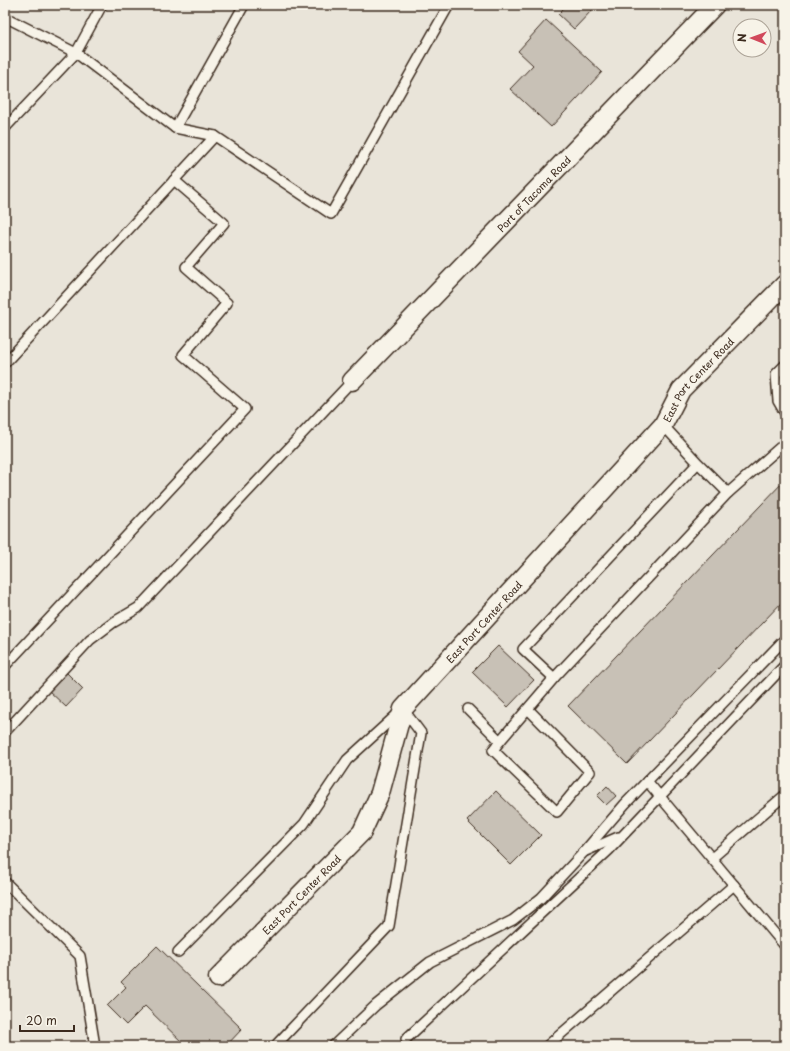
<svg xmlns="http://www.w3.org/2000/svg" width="790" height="1051" font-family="'Playpen Sans',sans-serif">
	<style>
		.built { fill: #e9e4d9; fill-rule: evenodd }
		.building { fill: #c8c1b6; stroke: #3b2a1e }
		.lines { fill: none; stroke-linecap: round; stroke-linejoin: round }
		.lane-casing { stroke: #3b2a1e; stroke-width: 12 }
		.street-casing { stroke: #3b2a1e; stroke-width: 21 }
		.lane { stroke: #f7f3e8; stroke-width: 9 }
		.street { stroke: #f7f3e8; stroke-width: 18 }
		.labels { text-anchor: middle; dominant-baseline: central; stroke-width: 3; stroke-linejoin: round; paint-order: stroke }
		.street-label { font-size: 10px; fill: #3b2a1e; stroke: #f7f3e8 }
	</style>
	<rect width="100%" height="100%" fill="#f7f3e8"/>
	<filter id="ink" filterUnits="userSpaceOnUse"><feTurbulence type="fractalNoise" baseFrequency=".025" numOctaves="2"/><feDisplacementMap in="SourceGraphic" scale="8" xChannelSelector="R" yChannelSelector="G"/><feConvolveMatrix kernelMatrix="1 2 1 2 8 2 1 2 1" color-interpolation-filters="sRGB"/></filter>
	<g filter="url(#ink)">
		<path class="built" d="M5 5H785V1046H5ZM740 26H764V50H740Z"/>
		<g class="building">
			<polygon points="567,5 589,5 593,9 574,29 558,14"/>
			<polygon points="546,20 602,72 551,127 510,89 533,65 518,51"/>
			<polygon points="785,480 785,599 627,764 568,706"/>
			<polygon points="498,646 534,680 508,707 472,672"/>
			<polygon points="65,671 83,689 66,707 48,690"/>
			<polygon points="607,786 616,796 606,805 597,796"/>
			<polygon points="496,791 541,835 511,865 467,821"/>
			<polygon points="157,946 242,1029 226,1046 186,1046 145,1006 126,1025 107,1006 126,987 121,982"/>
		</g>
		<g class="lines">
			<g class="lane-casing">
				<g id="lane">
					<polyline points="5,17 76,53 175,128 215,136 331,214 449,5"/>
					<polyline points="5,128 76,53 102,5"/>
					<polyline points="175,128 244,5"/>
					<polyline points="5,363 215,136"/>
					<polyline points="785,365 776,374 778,401 785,413"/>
					<polyline points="663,425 698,463 523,649 554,678 728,493 698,463"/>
					<polyline points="728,493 785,443"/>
					<polyline points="5,666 245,409 183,355 227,303 186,267 224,223 174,180"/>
					<polyline points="468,709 500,741"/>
					<polyline points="528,709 590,772 557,812 493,750 500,741 554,678"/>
					<polyline points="5,732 90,640 114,622 138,608 352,381"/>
					<polyline points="647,781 785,946"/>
					<polyline points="586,851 618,837"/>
					<polyline points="712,858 785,795"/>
					<polyline points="5,882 80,956 95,1046"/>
					<polyline points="178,952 304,824 347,760 403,709 421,733 389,926 275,1046"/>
					<polyline points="406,1039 609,850 785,665"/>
					<polyline points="333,1046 376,1005 430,962 513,920 541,898 583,853 625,804 785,639"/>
					<polyline points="547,1046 734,885"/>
				</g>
			</g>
			<g class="street-casing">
				<g id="street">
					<path id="s1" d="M352 381 715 5"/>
					<path id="s2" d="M218 978 362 832 380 793 403 709 663 425 681 390 785 284"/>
				</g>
			</g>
			<use href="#lane" class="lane"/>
			<use href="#street" class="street"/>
		</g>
	</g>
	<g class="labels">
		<g class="street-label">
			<text stroke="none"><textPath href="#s1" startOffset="261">Port of Tacoma Road</textPath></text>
			<text stroke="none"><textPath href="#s2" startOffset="778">East Port Center Road</textPath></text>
			<text stroke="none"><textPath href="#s2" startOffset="454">East Port Center Road</textPath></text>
			<text stroke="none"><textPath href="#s2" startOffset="118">East Port Center Road</textPath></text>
		</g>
	</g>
	<rect width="790" height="1051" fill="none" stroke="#f7f3e8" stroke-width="20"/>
	<rect x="10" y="10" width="770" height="1031" fill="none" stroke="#3b2a1e" stroke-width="1.5" filter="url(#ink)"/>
	<g transform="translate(752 38) rotate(271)"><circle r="19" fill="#f7f3e8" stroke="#aca397"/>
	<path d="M0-3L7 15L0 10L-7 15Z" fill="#d1495b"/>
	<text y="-6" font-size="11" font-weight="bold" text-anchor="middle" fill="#3b2a1e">N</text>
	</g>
	<path d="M20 1025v6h54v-6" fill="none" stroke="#3b2a1e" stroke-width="2"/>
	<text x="26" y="1025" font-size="12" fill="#3b2a1e" stroke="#f7f3e8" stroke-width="3" paint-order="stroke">20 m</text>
</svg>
